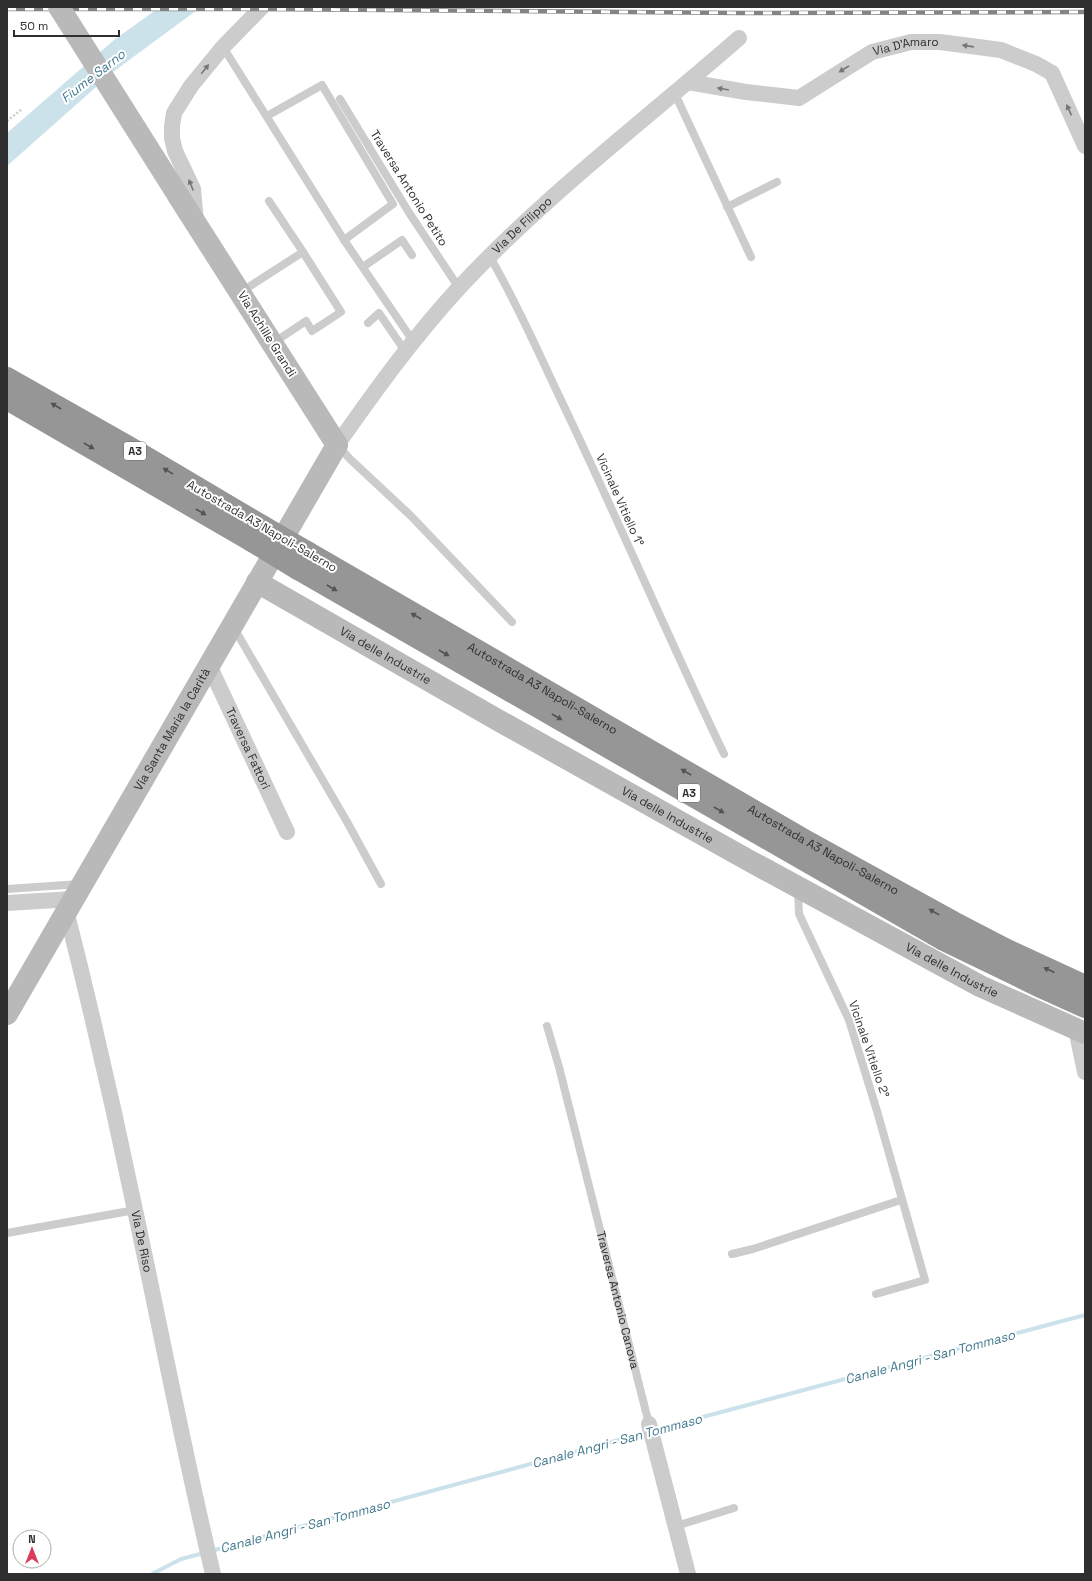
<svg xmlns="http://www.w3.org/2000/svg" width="1092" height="1581" font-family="'Space Grotesk',sans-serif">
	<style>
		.water { fill: #cbe2ea }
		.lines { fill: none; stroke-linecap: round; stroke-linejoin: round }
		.stream { stroke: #cbe2ea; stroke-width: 4 }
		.path { stroke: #ccc; stroke-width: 2.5; stroke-dasharray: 2 2; stroke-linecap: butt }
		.lane { stroke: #ccc; stroke-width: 8 }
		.street { stroke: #ccc; stroke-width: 16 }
		.secondary { stroke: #b9b9b9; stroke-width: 22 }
		.highway { stroke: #969696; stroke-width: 22 }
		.rail-casing { stroke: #848484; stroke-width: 4.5 }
		.rail { stroke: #fff; stroke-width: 3; stroke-dasharray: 9; stroke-linecap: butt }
		.secondary-bridge { stroke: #b9b9b9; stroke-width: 22 }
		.highway-bridge { stroke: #969696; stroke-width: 22 }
		.oneway { fill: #767676 }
		.oneway2 { fill: #535353 }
		.labels { text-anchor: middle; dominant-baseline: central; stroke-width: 4; stroke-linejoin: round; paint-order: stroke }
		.shield { fill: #fff; stroke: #6d6d6d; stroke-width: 1 }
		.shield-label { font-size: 11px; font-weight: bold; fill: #2f2f2f }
		.street-label { font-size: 12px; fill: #2f2f2f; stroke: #fff }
		.water-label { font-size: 13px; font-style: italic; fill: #42788d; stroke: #fff }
	</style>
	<rect width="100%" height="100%" fill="#fff"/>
	<polygon class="water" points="160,7 201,7 113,72 7,166 7,133 114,40"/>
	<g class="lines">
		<g class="stream">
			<polyline points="654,1430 1085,1315"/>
			<polyline points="211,1551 648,1432"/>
			<polyline points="152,1574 181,1559 204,1553"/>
		</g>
		<polyline class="path" points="7,121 22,109"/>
		<g class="lane">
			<polyline points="223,47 344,240 413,341"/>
			<polyline points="675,94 751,257"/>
			<polyline points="340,99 408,211 459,288"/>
			<polyline points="267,116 322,85 393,204 344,240"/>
			<polyline points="727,207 777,182"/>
			<path d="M490 257C517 303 538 352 561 400 617 517 668 637 724 754"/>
			<polyline points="363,267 402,240 412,255"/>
			<polyline points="241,292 303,252 269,201"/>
			<polyline points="368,323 379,313 405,351"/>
			<polyline points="273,343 306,321 312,331 341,312 303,252"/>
			<polyline points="338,446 350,459 411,516 512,622"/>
			<polyline points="234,628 346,820 381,884"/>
			<polyline points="7,889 80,884"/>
			<polyline points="798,889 799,914 849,1020 877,1111 925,1280 876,1294"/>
			<path id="s1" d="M547 1026 559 1067 649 1424"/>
			<polyline points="7,1233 135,1210"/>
			<polyline points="732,1254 753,1249 901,1200"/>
			<polyline points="676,1526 734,1508"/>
		</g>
		<g class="street">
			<path id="s2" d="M688 82 746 92 799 98 872 52 911 42H940L1001 50 1036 64 1052 73 1085 146"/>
			<polyline points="196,222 193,189 175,151 172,138 172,126 174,113 191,86 223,47 262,7"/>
			<path id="s3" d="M337 445C375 391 413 338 457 290 543 197 644 121 739 38"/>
			<path id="s4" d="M209 665 287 832"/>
			<polyline points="7,903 73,899"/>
			<path id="s5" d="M66 910C91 1009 114 1109 135 1210 161 1331 184 1453 213 1574"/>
			<polyline points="1076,1029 1085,1072"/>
			<polyline points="649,1424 688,1574"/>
		</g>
		<g class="secondary">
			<path id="s6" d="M257 582 496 719 748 860 980 986 1085 1033"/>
			<path id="s7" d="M7 1014 337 445 179 197"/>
		</g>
		<g class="highway">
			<polyline points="7,378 127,446 262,526"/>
			<polyline points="7,399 252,541"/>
			<path id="s8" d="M307 552 806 841 953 922 1005 949 1085 986"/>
			<polyline points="298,569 942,939 1043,988 1085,1007"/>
		</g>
		<g class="rail-casing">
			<polyline id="rail" points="7,9 260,9 743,13 1085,12"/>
		</g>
		<use href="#rail" class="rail"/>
		<polyline class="secondary-bridge" points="59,7 179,197"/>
		<g class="highway-bridge">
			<polyline points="262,526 307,552"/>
			<polyline points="252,541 298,569"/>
		</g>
	</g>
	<defs><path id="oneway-solid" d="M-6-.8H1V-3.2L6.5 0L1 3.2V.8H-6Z"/></defs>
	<g class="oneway">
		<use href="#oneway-solid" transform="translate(968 46) rotate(-172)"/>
		<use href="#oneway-solid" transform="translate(205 69) rotate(-51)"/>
		<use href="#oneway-solid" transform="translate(844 69) rotate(148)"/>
		<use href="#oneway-solid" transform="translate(723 89) rotate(-170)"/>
		<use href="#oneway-solid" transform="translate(1069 110) rotate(-115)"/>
		<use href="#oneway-solid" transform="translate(191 185) rotate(-112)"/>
	</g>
	<g class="oneway2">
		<use href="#oneway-solid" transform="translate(56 406) rotate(-150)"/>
		<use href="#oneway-solid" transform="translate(89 446) rotate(30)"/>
		<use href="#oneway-solid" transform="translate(168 471) rotate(-149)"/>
		<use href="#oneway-solid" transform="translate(201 512) rotate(30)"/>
		<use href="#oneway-solid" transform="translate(332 588) rotate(30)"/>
		<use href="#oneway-solid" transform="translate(416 616) rotate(-150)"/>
		<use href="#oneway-solid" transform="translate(444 653) rotate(30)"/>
		<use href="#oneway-solid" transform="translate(557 717) rotate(30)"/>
		<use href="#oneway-solid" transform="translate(686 772) rotate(-150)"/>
		<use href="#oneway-solid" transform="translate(719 810) rotate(30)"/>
		<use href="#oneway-solid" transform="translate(934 912) rotate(-151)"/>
		<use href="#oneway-solid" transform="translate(1049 970) rotate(-155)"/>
	</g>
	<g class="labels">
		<g class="shield">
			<rect x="124" y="442" width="22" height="18" rx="3"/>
			<rect x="678" y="784" width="22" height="18" rx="3"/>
		</g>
		<g class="shield-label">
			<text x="135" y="451">A3</text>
			<text x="689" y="793">A3</text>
		</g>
		<g class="street-label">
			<text stroke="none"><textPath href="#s2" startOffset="233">Via D'Amaro</textPath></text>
			<text transform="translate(409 188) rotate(58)">Traversa Antonio Petito</text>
			<text stroke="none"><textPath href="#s3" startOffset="288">Via De Filippo</textPath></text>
			<text transform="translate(267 334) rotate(58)">Via Achille Grandi</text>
			<text transform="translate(620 500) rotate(66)">Vicinale Vitiello 1°</text>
			<text transform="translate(262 526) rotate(30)">Autostrada A3 Napoli-Salerno</text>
			<text stroke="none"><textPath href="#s6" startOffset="148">Via delle Industrie</textPath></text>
			<text stroke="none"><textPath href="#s8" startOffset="272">Autostrada A3 Napoli-Salerno</textPath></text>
			<text stroke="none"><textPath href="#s7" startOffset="329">Via Santa Maria la Carità</textPath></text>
			<text stroke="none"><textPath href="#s4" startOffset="92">Traversa Fattori</textPath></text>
			<text stroke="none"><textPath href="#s6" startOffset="472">Via delle Industrie</textPath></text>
			<text stroke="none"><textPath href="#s8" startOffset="596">Autostrada A3 Napoli-Salerno</textPath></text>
			<text stroke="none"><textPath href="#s6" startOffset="796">Via delle Industrie</textPath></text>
			<text transform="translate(869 1049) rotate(71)">Vicinale Vitiello 2°</text>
			<text stroke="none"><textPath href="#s5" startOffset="340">Via De Riso</textPath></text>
			<text stroke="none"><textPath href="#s1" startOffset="283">Traversa Antonio Canova</textPath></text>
		</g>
		<g class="water-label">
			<text transform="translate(93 76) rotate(-38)">Fiume Sarno</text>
			<text transform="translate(930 1357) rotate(-15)">Canale Angri - San Tommaso</text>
			<text transform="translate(617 1441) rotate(-15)">Canale Angri - San Tommaso</text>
			<text transform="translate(305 1526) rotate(-15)">Canale Angri - San Tommaso</text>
		</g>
	</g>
	<rect width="1092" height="1581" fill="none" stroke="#2f2f2f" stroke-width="16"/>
	<g transform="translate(32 1549)"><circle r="19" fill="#ffffff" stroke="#acacac"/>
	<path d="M0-3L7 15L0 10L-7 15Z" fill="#db3c5a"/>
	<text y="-6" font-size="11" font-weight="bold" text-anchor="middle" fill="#2f2f2f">N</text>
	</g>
	<path d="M14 30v6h105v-6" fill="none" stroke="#2f2f2f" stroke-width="2"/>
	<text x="20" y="30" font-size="12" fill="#2f2f2f" stroke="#ffffff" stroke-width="3" paint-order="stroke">50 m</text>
</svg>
